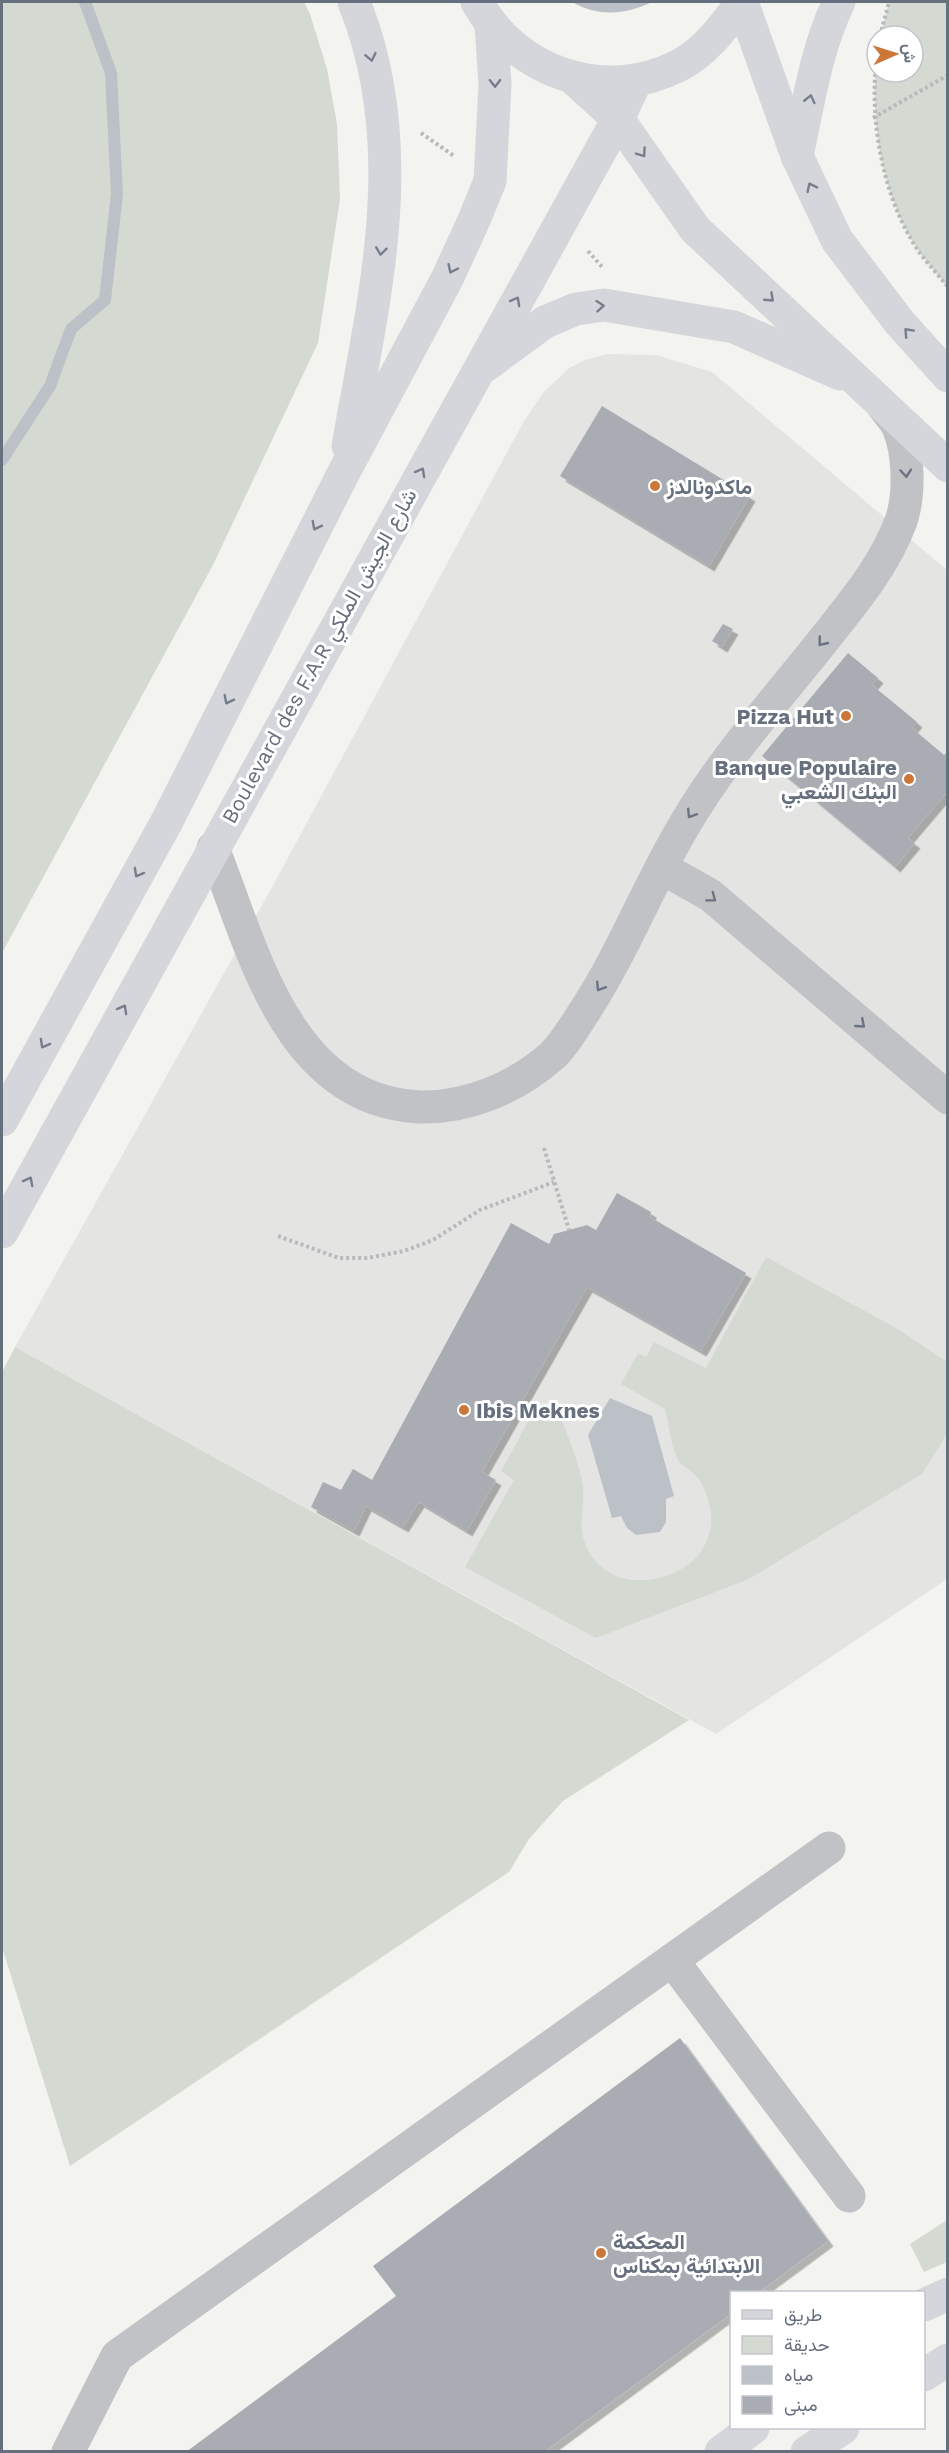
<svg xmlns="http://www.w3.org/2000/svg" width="949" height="2453" font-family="'Work Sans',Vazirmatn,sans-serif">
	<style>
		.built { fill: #e4e4e3 }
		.green { fill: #d4dad2 }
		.water { fill: #bbc1c7 }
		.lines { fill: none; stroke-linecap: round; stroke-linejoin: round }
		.stream { stroke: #bbc1c7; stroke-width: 12 }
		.building { fill: #a9adb3; filter: url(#shadow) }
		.path { stroke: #b7b9bb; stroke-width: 4; stroke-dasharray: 3 3; stroke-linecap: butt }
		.minor { stroke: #c0c2c5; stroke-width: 33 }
		.major { stroke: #d4d6db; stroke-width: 33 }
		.oneway { stroke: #767e8b }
		.oneway2 { stroke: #6a7381 }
		.poi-dot { fill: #cc7638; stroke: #fff; stroke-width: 2 }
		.labels { text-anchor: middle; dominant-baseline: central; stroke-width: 6; stroke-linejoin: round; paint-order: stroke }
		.poi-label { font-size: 21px; font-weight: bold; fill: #666f7d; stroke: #fff; text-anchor: start }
		.street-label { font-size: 21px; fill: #666f7d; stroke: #fff }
	</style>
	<defs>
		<filter id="shadow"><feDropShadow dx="5.5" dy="5.5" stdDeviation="0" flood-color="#0004"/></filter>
	</defs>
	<rect width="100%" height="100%" fill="#f3f4f0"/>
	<polygon class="built" points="607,354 656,355 712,372 947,570 947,1579 716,1734 15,1347 271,889 524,421 543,393 569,368 585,360"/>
	<g class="green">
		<polygon points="2,2 304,2 310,14 327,69 337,124 340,199 318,343 213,565 2,953"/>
		<path d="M889 2H947V287C936 272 920 256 911 239 881 188 869 114 877 56V72H913V36H880Z"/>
		<path d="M766 1257 898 1329 947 1362V1434L922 1474 749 1579 596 1638 465 1567 514 1480 501 1471 537 1405 544 1404 559 1413C567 1436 580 1462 583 1487 585 1504 579 1520 583 1537 596 1584 646 1590 683 1568 702 1557 713 1536 711 1514 709 1500 704 1482 693 1473 688 1468 679 1464 677 1458 670 1443 669 1424 665 1409L621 1384 638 1353 646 1357 654 1342 706 1368Z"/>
		<polygon points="15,1347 689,1720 563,1801 529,1839 509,1872 70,2166 2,1947 2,1372"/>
		<polygon points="947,2220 947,2262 924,2272 910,2244"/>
	</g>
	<g class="water">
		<path d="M572 2H652C625 15 598 17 572 2Z"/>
		<polygon points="610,1398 652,1416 674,1496 666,1499 666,1522 660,1532 636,1535 627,1528 621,1516 612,1518 588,1435"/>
	</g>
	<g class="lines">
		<polyline class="stream" points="2,460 50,386 71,329 105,300 117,194 111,73 85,2"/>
	</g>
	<g class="building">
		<polygon points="602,406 750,496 709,566 560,476"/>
		<polygon points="723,624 733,629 722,647 712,641"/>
		<polygon points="848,653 878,678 872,685 917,722 912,728 944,755 948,751 948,791 908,838 915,843 895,867 762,756"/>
		<polygon points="617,1193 651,1212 650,1217 746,1273 701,1351 587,1287 482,1472 496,1480 467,1531 419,1502 403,1527 366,1506 354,1531 311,1507 323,1482 341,1490 353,1469 372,1480 511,1223 549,1244 554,1234 569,1230 587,1225 596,1230"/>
		<polygon points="680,2038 828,2241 759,2292 732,2292 732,2313 544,2452 186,2452 396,2296 373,2266"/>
	</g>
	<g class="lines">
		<g class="path">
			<polyline points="880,36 889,2"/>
			<path d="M877 56C869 114 881 188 911 239 920 256 936 272 948 287"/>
			<polyline points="873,118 948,75"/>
			<polyline points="421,133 454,156"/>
			<polyline points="588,251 603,268"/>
			<polyline points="544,1148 569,1230"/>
			<polyline points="278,1236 339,1258 367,1258 404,1251 433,1240 480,1210 554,1182"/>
		</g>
		<g class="minor">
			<path d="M213 848C253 949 287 1101 420 1107 469 1108 517 1087 553 1055 566 1042 576 1024 586 1009 624 950 649 884 685 824 723 759 775 701 822 642 852 604 884 567 901 521 910 495 909 452 898 427 895 420 888 413 883 406"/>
			<polyline points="662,868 710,895 948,1098"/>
			<polyline points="672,1960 849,2196"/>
			<polyline points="68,2452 117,2356 829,1848"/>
		</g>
		<g class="major">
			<path d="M477 2C516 73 604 103 678 66 706 52 724 26 742 2"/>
			<polyline points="742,2 797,156 837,240 900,323 948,376"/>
			<polyline points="574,79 618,119 695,229 948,466"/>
			<path d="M797 156C808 105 816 49 839 2"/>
			<polyline points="485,366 545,322 576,309 604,305 734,327 840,374"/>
			<path d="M348 446C374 297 413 148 354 2"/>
			<polyline points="2,1120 166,823 343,474 448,277 474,220 490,181 495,85 491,24"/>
			<polyline points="2,1232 618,119 636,81"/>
			<polyline points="924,2305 948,2294"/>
			<polyline points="924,2375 948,2360"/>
			<polyline points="721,2452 753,2428"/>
			<polyline points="807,2452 843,2428"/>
		</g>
	</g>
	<defs><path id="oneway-chevron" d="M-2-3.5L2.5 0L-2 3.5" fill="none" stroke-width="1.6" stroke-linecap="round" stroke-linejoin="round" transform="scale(1.5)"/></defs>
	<g class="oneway">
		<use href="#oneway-chevron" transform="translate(371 57) rotate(78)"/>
		<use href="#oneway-chevron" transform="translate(495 83) rotate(89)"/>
		<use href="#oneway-chevron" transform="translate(810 99) rotate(-77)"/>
		<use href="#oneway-chevron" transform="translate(642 153) rotate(55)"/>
		<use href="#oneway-chevron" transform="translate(811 187) rotate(-116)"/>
		<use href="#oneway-chevron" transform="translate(381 251) rotate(97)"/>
		<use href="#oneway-chevron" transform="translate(452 269) rotate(115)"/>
		<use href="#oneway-chevron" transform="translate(770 298) rotate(43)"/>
		<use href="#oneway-chevron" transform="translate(516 301) rotate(-61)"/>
		<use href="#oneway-chevron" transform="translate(600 306) rotate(-5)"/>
		<use href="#oneway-chevron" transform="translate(908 332) rotate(-133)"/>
		<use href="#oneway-chevron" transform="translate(421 472) rotate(-61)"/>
		<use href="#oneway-chevron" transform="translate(316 526) rotate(117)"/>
		<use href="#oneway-chevron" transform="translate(228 700) rotate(117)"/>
		<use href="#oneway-chevron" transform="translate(138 873) rotate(119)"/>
		<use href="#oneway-chevron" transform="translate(123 1009) rotate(-61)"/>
		<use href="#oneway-chevron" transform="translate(44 1044) rotate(119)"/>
		<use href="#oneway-chevron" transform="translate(29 1181) rotate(-62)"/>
	</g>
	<g class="oneway2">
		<use href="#oneway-chevron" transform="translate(906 473) rotate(85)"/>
		<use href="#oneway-chevron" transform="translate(822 642) rotate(129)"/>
		<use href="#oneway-chevron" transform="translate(691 814) rotate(122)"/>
		<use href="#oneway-chevron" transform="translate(712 898) rotate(37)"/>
		<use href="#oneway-chevron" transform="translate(600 987) rotate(122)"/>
		<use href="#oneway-chevron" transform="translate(861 1024) rotate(41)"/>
	</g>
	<g class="poi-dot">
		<circle cx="655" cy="486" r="6"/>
		<circle cx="846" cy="716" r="6"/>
		<circle cx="909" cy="779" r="6"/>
		<circle cx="464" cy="1410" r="6"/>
		<circle cx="601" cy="2253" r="6"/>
	</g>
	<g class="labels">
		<g class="poi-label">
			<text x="667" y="486">ماكدونالدز</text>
			<text x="834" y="716" text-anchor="end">Pizza Hut</text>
			<text x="897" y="767" text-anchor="end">Banque Populaire<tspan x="897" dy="24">البنك الشعبي</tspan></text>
			<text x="476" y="1410">Ibis Meknes</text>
			<text x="613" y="2241">المحكمة<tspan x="613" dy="24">الابتدائية بمكناس</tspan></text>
		</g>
		<g class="street-label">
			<text transform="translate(319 656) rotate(-61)">Boulevard des F.A.R شارع الجيش الملكي</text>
		</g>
	</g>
	<rect width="949" height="2453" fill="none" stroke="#666f7d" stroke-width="6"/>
	<rect x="730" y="2291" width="195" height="138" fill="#ffffff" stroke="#c2c5cb" stroke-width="1.5"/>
	<rect x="742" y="2310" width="30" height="9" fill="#d4d6db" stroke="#c2c5cb" stroke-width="1.5"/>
	<text x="784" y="2321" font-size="18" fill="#666f7d">طريق</text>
	<rect x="742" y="2336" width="30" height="18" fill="#d4dad2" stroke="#c2c5cb" stroke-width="1.5"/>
	<text x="784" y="2351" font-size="18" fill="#666f7d">حديقة</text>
	<rect x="742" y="2366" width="30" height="18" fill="#bbc1c7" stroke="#c2c5cb" stroke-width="1.5"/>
	<text x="784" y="2381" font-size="18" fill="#666f7d">مياه</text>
	<rect x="742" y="2396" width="30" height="18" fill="#a9adb3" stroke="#c2c5cb" stroke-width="1.5"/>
	<text x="784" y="2411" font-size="18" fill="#666f7d">مبنى</text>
	<g transform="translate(895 54) rotate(87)"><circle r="28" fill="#ffffff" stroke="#c2c5cb" stroke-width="1.5"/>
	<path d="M0-4.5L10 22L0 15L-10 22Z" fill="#cc7638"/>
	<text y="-9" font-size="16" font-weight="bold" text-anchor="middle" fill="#666f7d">ش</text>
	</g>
</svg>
